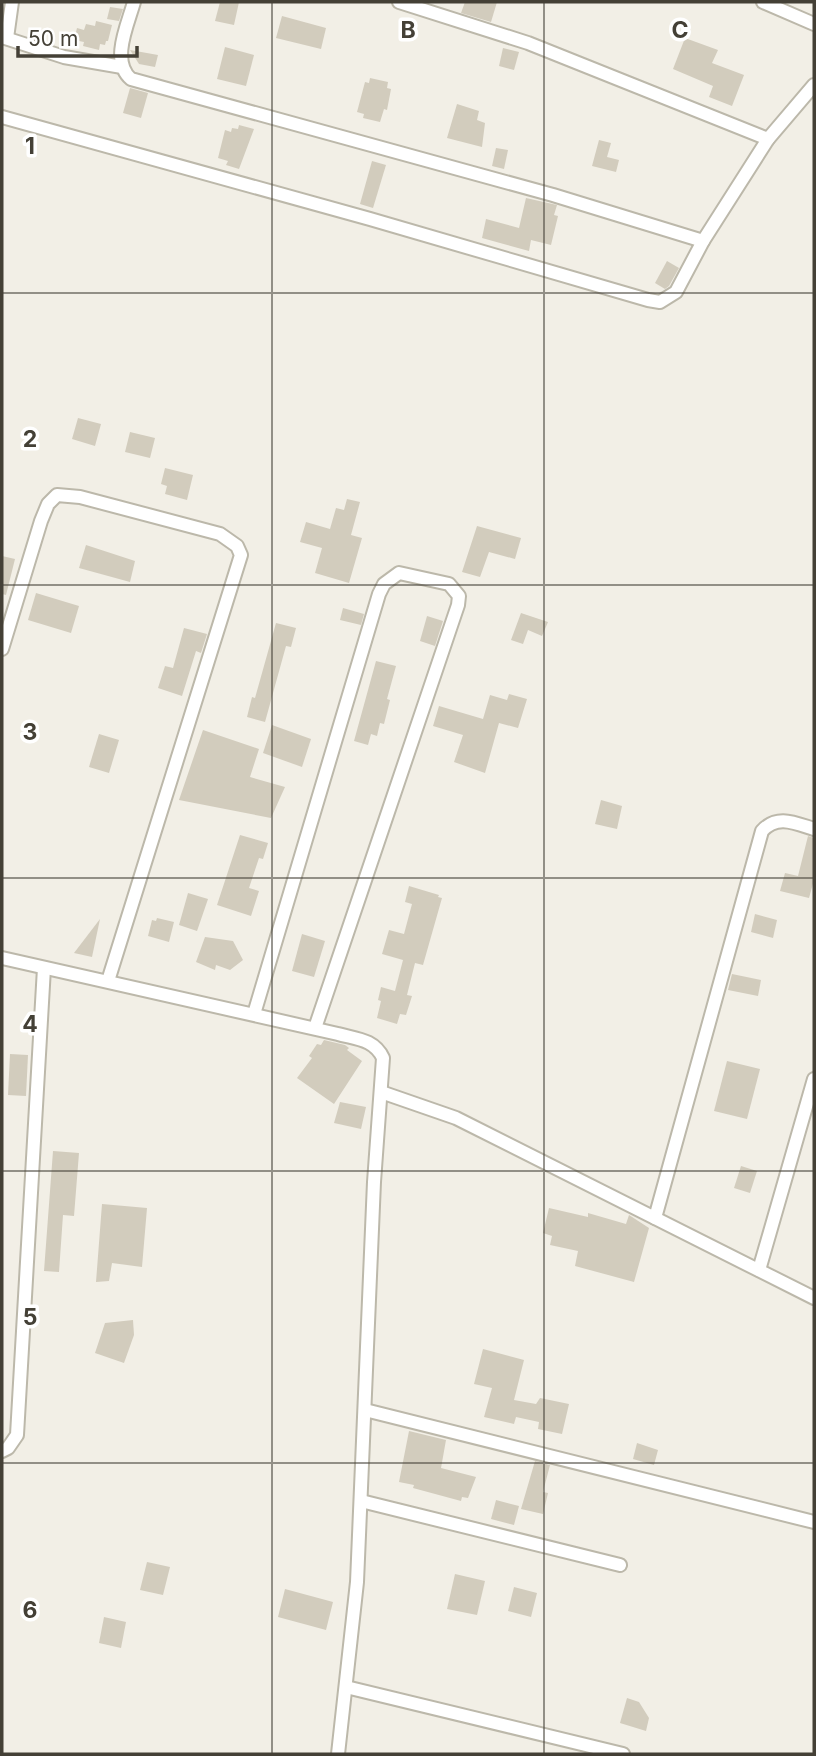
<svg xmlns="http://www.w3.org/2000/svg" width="816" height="1756" font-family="Inter,sans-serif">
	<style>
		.building { fill: #d2ccbd }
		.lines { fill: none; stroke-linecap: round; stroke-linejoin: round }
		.street-casing { stroke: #bcb8aa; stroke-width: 16 }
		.street { stroke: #fff; stroke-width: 12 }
		.grid { fill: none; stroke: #444036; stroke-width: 2; stroke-opacity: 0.55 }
		.grid-label { font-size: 23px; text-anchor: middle; font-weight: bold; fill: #444036; stroke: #fff; stroke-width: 7; stroke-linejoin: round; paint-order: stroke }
	</style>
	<rect width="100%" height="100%" fill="#f2efe6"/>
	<g class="building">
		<polygon points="220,2 239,2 234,25 215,21"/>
		<polygon points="465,2 497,2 491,22 461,13"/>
		<polygon points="110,7 123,9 119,21 107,19"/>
		<polygon points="282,16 326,28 321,49 276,38"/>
		<polygon points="96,21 112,25 108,41 106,41 105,45 100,44 99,50 83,46 84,42 74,40 77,28 84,30 86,24 95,26"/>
		<polygon points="685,38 718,50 712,63 744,75 732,106 709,97 713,86 673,69"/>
		<polygon points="225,47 254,55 246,86 217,79"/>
		<polygon points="503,48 519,52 514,70 499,66"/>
		<polygon points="130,50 158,55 155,67 139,64"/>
		<polygon points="370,78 388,82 387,88 391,89 387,110 384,109 380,122 363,118 364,114 357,112 365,82 369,83"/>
		<polygon points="130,88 148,93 141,118 123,113"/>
		<polygon points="457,104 479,111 477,120 485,123 482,147 447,138"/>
		<polygon points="239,125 254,129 239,169 226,165 228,161 218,158 225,130 231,132 232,128 238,129"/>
		<polygon points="599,140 611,143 607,157 619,160 616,172 592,166"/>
		<polygon points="496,148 508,150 504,169 492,166"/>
		<polygon points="372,161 386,165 373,208 360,204"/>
		<polygon points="526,198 557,205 554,215 558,216 551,245 531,240 529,251 482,238 486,219 519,228"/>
		<polygon points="667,261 679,268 669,286 665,289 655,283"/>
		<polygon points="78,418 101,424 95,446 72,439"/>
		<polygon points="130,432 155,438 150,458 125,452"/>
		<polygon points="165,468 193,475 187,500 165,494 167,486 161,484"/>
		<polygon points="347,499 360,502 351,535 362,538 349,583 315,573 322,548 300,542 306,522 330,529 336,508 344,510"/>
		<polygon points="477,526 521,538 515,559 489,552 480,577 462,572"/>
		<polygon points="86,545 135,561 130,582 79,568"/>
		<polygon points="2,556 15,559 6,595 2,594"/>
		<polygon points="36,593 79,606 71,633 28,620"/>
		<polygon points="343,608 364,614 361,625 340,620"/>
		<polygon points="521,613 548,622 542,636 528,630 523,644 511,640"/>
		<polygon points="427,616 443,621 435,646 420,641"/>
		<polygon points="276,623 296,628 291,647 286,646 265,722 247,717 252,697 255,698"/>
		<polygon points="184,628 207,634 201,653 196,651 182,696 158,688 165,666 173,668"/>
		<polygon points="376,661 396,666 387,699 390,700 384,724 380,723 377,736 371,734 368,745 354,741"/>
		<polygon points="509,694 527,699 518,728 499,723 485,773 454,762 463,735 433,726 439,706 483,719 490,695 507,700"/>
		<polygon points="272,725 311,739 302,767 263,753"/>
		<polygon points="203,730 259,749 250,777 285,787 271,818 179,800"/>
		<polygon points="99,734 119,740 109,773 89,767"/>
		<polygon points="601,800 622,806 617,829 595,824"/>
		<polygon points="240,835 268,843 263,859 259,858 249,888 259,891 251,916 217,905"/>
		<polygon points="808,836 814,838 814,880 809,898 780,891 785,873 798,876"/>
		<polygon points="409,886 439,895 438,897 442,898 423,965 415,963 407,995 412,996 406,1015 400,1014 397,1024 377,1018 381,1001 378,1000 381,987 395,991 403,960 382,954 389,930 404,934 412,904 405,902"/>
		<polygon points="188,893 208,899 197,931 179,925"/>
		<polygon points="755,914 777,920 773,938 751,932"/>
		<polygon points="157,918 174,922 169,942 148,936 152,920 156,921"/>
		<polygon points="100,919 92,957 74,953"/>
		<polygon points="302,934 325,941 314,977 292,971"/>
		<polygon points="205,937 233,941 243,960 230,970 216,965 215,970 196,962"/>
		<polygon points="732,974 761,980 758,996 728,990"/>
		<polygon points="324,1040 345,1045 349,1048 347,1050 362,1061 334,1104 297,1078 312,1058 309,1056 317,1044 321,1045"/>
		<polygon points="10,1054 28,1055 26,1096 8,1095"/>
		<polygon points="727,1061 760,1069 747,1119 714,1111"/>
		<polygon points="340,1102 366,1107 361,1129 334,1123"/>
		<polygon points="53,1151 79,1153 74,1216 63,1215 59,1272 44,1271"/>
		<polygon points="741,1166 757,1171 750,1193 734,1188"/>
		<polygon points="102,1204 147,1208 142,1267 112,1263 109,1281 96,1282"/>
		<polygon points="549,1208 588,1217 588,1213 626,1224 629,1215 649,1228 634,1282 575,1266 578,1251 550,1245 552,1236 543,1233"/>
		<polygon points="133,1320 134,1335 124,1363 95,1353 105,1323"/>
		<polygon points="483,1349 524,1360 514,1400 536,1404 540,1398 569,1404 562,1434 538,1429 539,1422 516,1417 514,1424 484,1417 492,1388 474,1384"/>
		<polygon points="409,1431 446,1440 441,1468 476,1477 468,1498 462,1497 461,1501 413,1488 414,1485 399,1482"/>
		<polygon points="637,1443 658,1450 654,1465 633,1459"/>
		<polygon points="535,1461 550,1465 543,1492 548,1493 543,1514 521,1509"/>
		<polygon points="496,1500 519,1506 514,1525 491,1519"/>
		<polygon points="147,1562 170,1567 163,1595 140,1590"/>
		<polygon points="455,1574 485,1581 477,1615 447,1609"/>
		<polygon points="514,1587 537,1593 531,1617 508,1611"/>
		<polygon points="285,1589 333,1602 326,1630 278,1617"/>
		<polygon points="104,1617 126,1622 121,1648 99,1643"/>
		<polygon points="627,1698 639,1702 649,1718 646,1731 620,1723"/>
	</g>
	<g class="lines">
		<g class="street-casing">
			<g id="street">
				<path d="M134 2C128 24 110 61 131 79L553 195 703 241 768 139 814 85"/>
				<polyline points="399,2 528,43 768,139"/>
				<polyline points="763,2 814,24"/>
				<polyline points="2,37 64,57 122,67"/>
				<polyline points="7,38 12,2"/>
				<polyline points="2,117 370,219 648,300 660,302 676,292 703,241"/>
				<polyline points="2,649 41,521 48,504 57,495 80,497 220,534 237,546 241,555 108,981"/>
				<path d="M2 958 338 1034C356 1039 374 1039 383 1058L374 1182 357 1582 338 1754"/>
				<polyline points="254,1014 379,594 384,584 399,573 449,584 459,596 458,605 315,1028"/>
				<polyline points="381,1092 456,1118 814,1298"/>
				<path d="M655 1218 762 831C777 814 795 823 814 829"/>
				<polyline points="759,1270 814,1079"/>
				<polyline points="365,1410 814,1522"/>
				<polyline points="2,1451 8,1448 17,1435 44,968"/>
				<polyline points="361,1501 620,1565"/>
				<polyline points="346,1687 623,1754"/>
			</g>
		</g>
		<use href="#street" class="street"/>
	</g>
	<path class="grid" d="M272 2V1754M544 2V1754M2 293H814M2 585H814M2 878H814M2 1171H814M2 1463H814"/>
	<g class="grid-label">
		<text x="408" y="38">B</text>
		<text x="680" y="38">C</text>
		<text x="30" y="154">1</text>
		<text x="30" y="447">2</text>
		<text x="30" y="740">3</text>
		<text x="30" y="1032">4</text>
		<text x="30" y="1325">5</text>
		<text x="30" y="1618">6</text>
	</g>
	<rect width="816" height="1756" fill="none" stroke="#444036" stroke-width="7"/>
	<path d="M18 46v10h119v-10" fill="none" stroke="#444036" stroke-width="3.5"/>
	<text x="28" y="46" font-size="21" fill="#444036" stroke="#ffffff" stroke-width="5" paint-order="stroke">50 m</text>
</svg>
